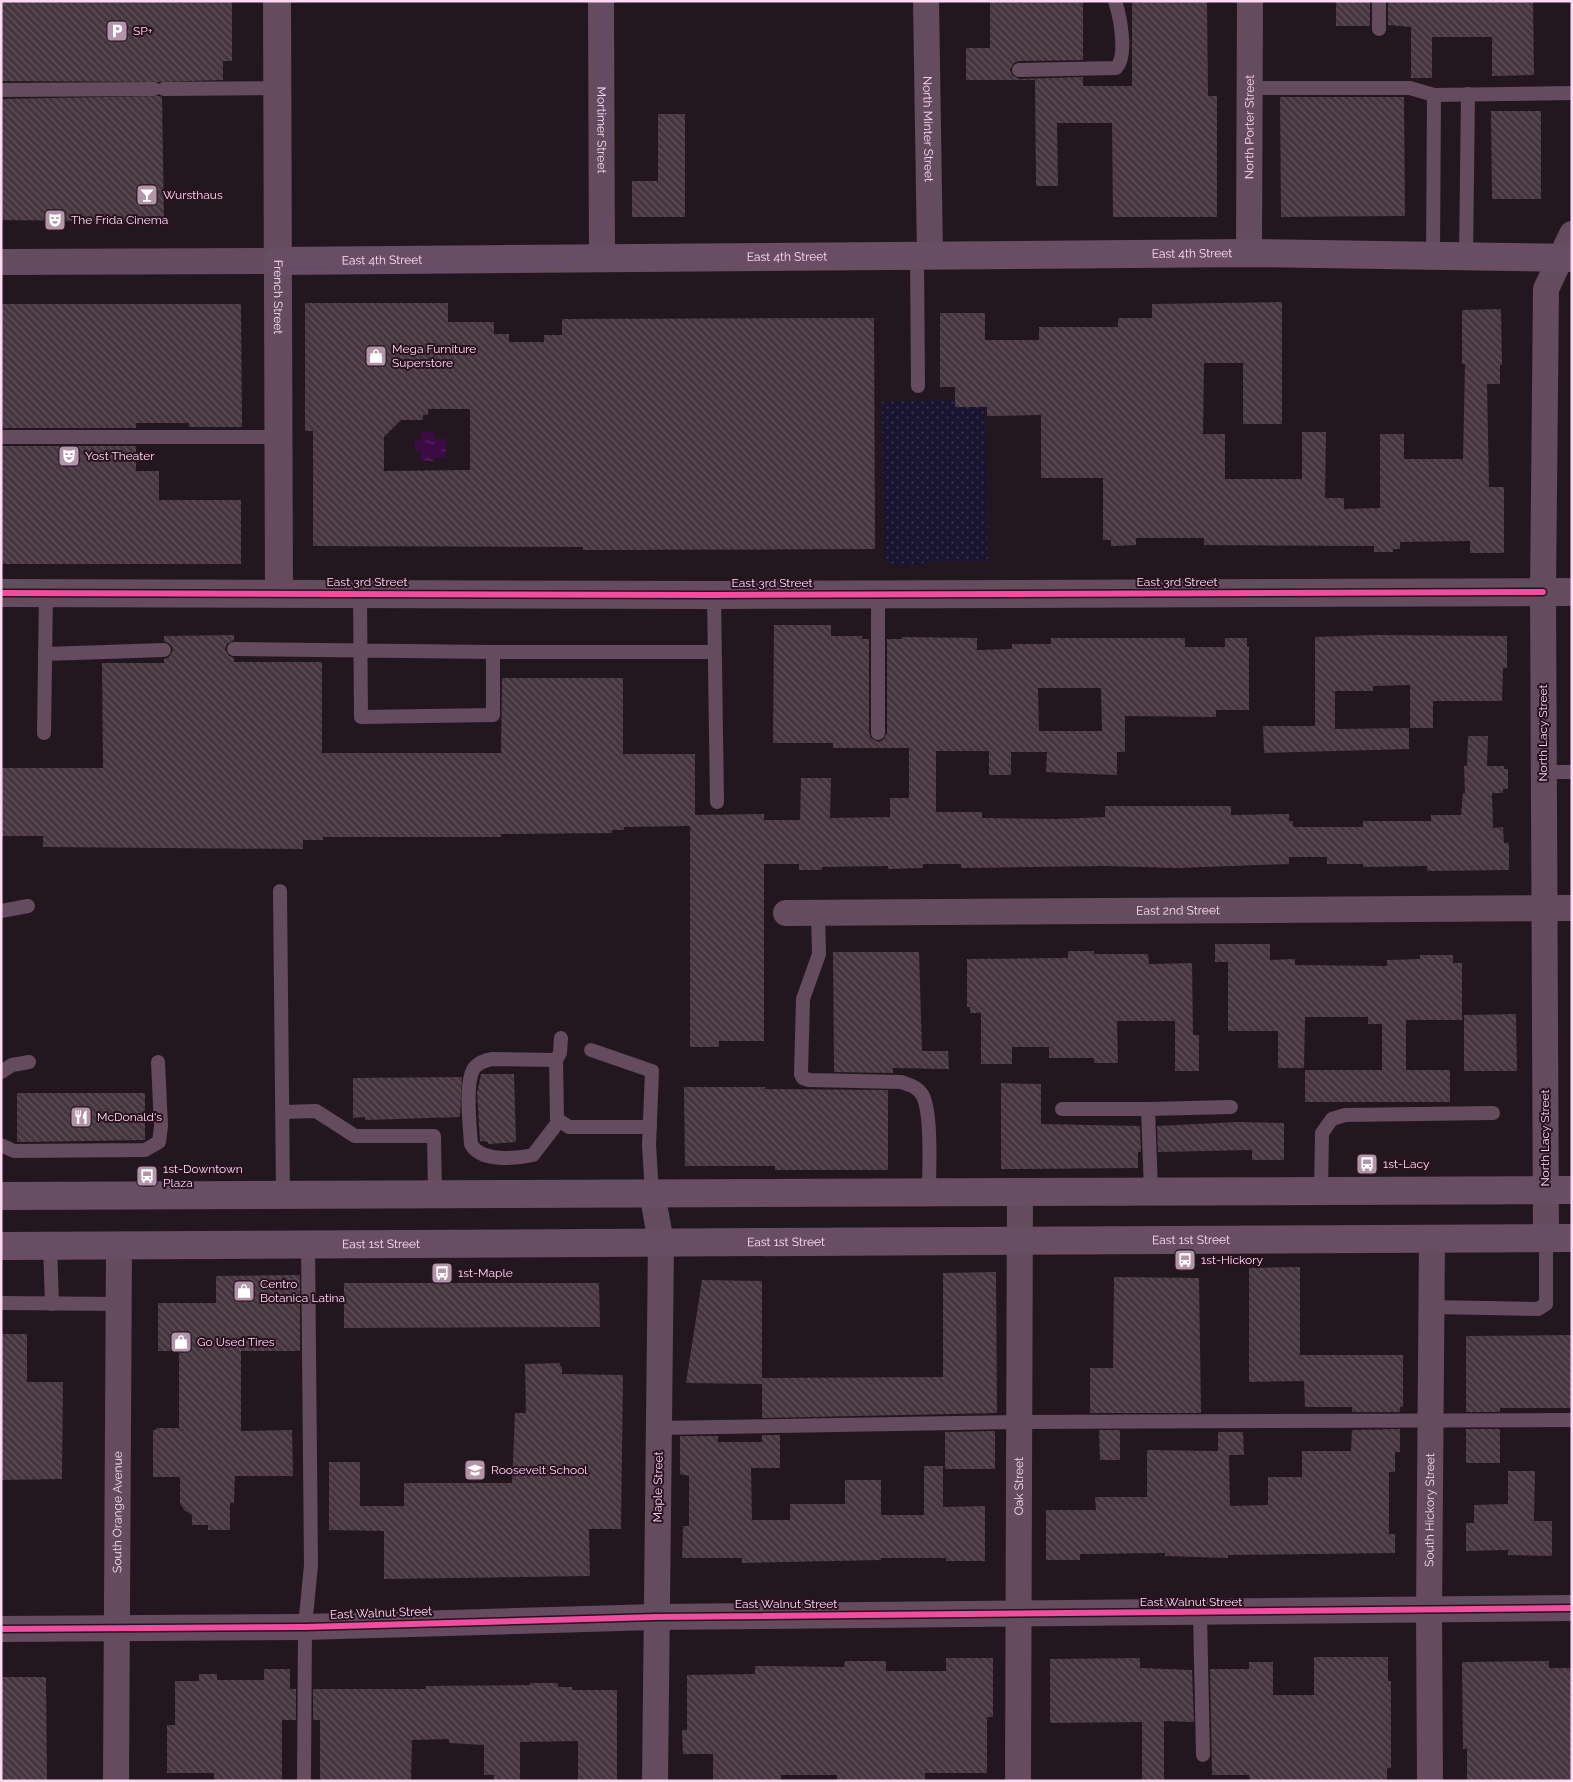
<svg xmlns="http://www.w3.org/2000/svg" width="1573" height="1782" font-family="Raleway,sans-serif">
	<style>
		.grass { fill: url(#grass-dots) }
		.water { fill: url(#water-ripples) }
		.building { fill: url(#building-back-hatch); fill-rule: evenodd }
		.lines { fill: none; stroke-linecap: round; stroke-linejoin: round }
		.service { stroke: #644b5e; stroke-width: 14 }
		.minor { stroke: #644b5e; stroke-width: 26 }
		.tertiary { stroke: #644b5e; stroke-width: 28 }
		.secondary { stroke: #694e63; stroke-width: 28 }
		.tram { stroke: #604972; stroke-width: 1 }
		.cycleway-casing { stroke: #291120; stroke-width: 9 }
		.cycleway { stroke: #ef4d9e; stroke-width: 6 }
		.labels { text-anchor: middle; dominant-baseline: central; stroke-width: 4; stroke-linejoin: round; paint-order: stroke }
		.poi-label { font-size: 12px; fill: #ffd9f4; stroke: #291120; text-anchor: start }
		.street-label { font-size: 12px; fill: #ffd9f4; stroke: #291120 }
	</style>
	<defs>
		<pattern id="grass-dots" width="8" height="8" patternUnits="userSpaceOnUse" patternTransform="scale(1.25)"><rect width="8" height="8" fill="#191430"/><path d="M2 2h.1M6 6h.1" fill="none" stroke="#3c364f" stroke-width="1.8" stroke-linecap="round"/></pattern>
		<pattern id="water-ripples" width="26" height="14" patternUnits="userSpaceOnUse" patternTransform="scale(1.25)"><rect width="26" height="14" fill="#3a0c43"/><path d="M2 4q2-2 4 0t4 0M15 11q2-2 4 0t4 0" fill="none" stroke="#582f5f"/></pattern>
		<pattern id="building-back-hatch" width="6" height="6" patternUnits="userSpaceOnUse" patternTransform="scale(1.25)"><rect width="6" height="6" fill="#45353f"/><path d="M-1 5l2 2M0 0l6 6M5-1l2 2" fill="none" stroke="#61525b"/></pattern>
	</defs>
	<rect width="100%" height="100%" fill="#23171f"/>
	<polygon class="grass" points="955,400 955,407 985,407 988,561 932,561 922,565 892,566 884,558 882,401"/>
	<polygon class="water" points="422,432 434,432 434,439 446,439 446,458 434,458 434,461 421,461 421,451 415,451 415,440 421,440"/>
	<g class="building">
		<polygon points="1,1 232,1 232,61 223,61 223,80 159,82 1,81"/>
		<polygon points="990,1 1083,1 1083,60 1019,61 1014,63 1010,70 1012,75 1019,79 1083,77 1083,86 1132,86 1132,1 1207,1 1208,96 1217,96 1217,217 1113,217 1112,123 1057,123 1058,186 1036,186 1035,80 966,80 966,48 990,48"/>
		<rect x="1336" y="1" width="34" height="25"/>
		<polygon points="1388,1 1533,1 1534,75 1492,76 1492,37 1432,37 1432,78 1411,78 1411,27 1388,25"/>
		<polygon points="159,96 162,97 164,222 1,220 1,99"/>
		<polygon points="1280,97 1404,97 1405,216 1281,217"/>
		<polygon points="1491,111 1541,111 1541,199 1492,199"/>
		<polygon points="658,114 685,114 685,217 632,217 632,181 658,181"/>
		<polygon points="1282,302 1282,424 1243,424 1243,363 1204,363 1203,434 1225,434 1225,479 1302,479 1302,432 1326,432 1325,498 1344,498 1344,509 1380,508 1380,434 1404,434 1404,459 1463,459 1465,364 1462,364 1462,310 1501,309 1502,365 1500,365 1500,384 1487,384 1489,487 1504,487 1504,553 1470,553 1470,541 1400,542 1400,549 1393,549 1393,552 1374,552 1374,546 1204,545 1204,538 1136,538 1136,545 1111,546 1111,540 1103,540 1103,478 1041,478 1041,415 987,416 987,407 955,407 955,387 940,387 940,313 985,313 985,340 1039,340 1039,327 1118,327 1118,318 1152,318 1152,304"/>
		<path d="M305 303H448V322H494V334H509V342H544V335H562V319L874 318 875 549 583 550V547L313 546V431H305ZM428 409H470V470L384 471V437L401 420H423V415H428Z"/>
		<polygon points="1,304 241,304 242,427 189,427 189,423 136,423 136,428 1,428"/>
		<polygon points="1,446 136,446 136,471 159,471 159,500 241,500 241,564 1,564"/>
		<path d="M774 625H831V636H862V639H869V733L871 738 878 742 883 740 887 733V639H902V637L977 638V650L1012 649V644H1051V638H1185V647H1225V638H1247V647H1249V710H1216V717L1125 716V752H1117V775L1046 772 1047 752H1011V775H989V751H936V812H982V818L1057 819 1105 817V806H1231V815L1289 814V821H1293V827H1363V821H1431V815H1461L1463 793H1465L1464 766H1467L1468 736H1488L1487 766H1504V769H1508V789H1503V793H1492L1493 828 1503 827 1504 843H1509V870L1427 871V866L1363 867V864H1327V857H1289V864L1178 868 1105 866 961 868V864H923V868L888 869V866L822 867V870H799V864H764V1041H719V1047H690V826L624 827V830H612V833L501 834V837H323V840H303V849L43 847V836H1V768H103L102 663H164V659L169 657 173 650 171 645 164 641V636L234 635V640L227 644 225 649 229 656 234 658V662H322V753H501L502 678H623V754H695V815L764 814V820H800L801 778H831L830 818 890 817V798H909V748H833V743H773ZM1038 688H1101L1102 731H1039Z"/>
		<polygon points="1376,635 1507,636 1507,668 1503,668 1502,701 1433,701 1433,728 1410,728 1410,685 1373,686 1373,691 1335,691 1335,729 1409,728 1409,749 1264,753 1263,726 1315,726 1315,637"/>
		<polygon points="1215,944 1270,944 1270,960 1295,959 1295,965 1387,966 1387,960 1420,959 1420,955 1453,955 1453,963 1462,963 1462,1020 1406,1020 1406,1070 1450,1070 1450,1102 1305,1102 1305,1070 1382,1070 1382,1024 1368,1024 1368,1017 1305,1017 1304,1068 1278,1068 1278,1031 1228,1031 1228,962 1215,962"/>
		<polygon points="1068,951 1094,951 1094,954 1148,954 1149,964 1192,963 1193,1035 1199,1035 1199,1071 1175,1071 1175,1021 1117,1021 1118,1063 1094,1063 1094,1058 1049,1058 1049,1047 1012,1047 1012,1064 981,1064 981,1013 970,1013 970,1007 967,1007 967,959 1068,958"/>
		<polygon points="833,952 919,952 922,1051 948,1051 949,1069 893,1068 893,1073 834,1072"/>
		<polygon points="1516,1014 1517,1071 1464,1071 1464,1015"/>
		<polygon points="481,1074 514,1074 516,1142 488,1144 488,1142 480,1141 477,1093"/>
		<polygon points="462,1077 460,1117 365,1120 365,1117 353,1118 353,1078"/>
		<polygon points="1001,1083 1041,1084 1041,1124 1140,1126 1141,1152 1138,1152 1138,1168 1001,1169"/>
		<polygon points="684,1087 765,1087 765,1089 888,1090 888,1170 775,1170 775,1166 685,1166"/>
		<polygon points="17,1093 145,1093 145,1140 17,1142"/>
		<polygon points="1239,1122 1284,1123 1284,1160 1252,1160 1252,1150 1158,1152 1157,1126"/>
		<polygon points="1300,1267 1300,1355 1403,1355 1403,1407 1400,1407 1400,1412 1352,1412 1352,1407 1305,1407 1304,1381 1249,1382 1249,1268"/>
		<polygon points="996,1272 997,1413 762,1418 762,1384 686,1383 702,1280 762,1281 762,1378 943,1377 943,1273"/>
		<polygon points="300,1275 300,1351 241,1351 241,1431 292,1430 293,1476 235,1476 234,1503 230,1503 230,1530 208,1530 208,1525 192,1525 192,1515 184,1510 180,1503 180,1477 153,1477 153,1430 156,1430 156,1428 179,1428 179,1351 158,1351 158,1303 216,1303 216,1276"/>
		<polygon points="1114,1277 1199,1278 1201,1413 1090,1413 1090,1368 1113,1368"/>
		<polygon points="344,1283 599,1283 600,1327 344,1328"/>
		<polygon points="1,1334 27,1334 27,1382 63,1382 62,1479 1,1480"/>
		<polygon points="1572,1335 1572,1408 1500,1408 1500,1412 1466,1412 1466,1336"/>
		<polygon points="560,1363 560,1366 562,1366 562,1374 623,1375 621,1529 589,1529 590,1576 384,1579 384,1531 329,1530 329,1462 360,1462 360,1506 404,1506 404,1483 512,1483 515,1413 526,1413 525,1364"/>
		<polygon points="1400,1429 1400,1452 1395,1452 1395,1472 1389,1472 1389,1534 1395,1534 1395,1553 1228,1555 1228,1558 1165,1556 1165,1553 1080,1554 1080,1560 1046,1560 1046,1510 1096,1510 1095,1497 1147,1497 1147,1450 1218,1451 1218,1432 1243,1432 1244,1455 1229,1455 1230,1506 1268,1505 1268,1477 1302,1477 1302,1451 1351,1451 1352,1430"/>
		<rect x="1466" y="1429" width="34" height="34"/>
		<polygon points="1099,1430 1120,1430 1120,1460 1100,1460"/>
		<polygon points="995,1431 995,1469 945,1469 945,1432"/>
		<polygon points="762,1435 780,1435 780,1468 751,1468 752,1520 790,1520 790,1504 845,1504 845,1480 881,1480 881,1515 924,1515 924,1466 943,1466 943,1507 985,1506 985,1561 946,1561 946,1558 881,1558 881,1560 742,1563 742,1558 682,1558 683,1526 689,1526 689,1476 680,1474 680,1436 718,1436 718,1442 762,1442"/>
		<polygon points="1508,1471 1535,1471 1534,1521 1552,1521 1552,1556 1508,1555 1508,1550 1466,1551 1466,1523 1474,1523 1474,1505 1508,1504"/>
		<polygon points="1314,1657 1388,1657 1388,1681 1391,1681 1391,1768 1387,1768 1387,1781 1250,1781 1249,1775 1212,1775 1210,1669 1249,1669 1249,1662 1273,1662 1273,1695 1314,1695"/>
		<polygon points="946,1658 993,1658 993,1717 987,1717 987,1773 925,1773 925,1781 837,1781 837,1775 781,1775 781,1781 713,1781 713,1754 683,1754 682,1730 687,1730 687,1675 755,1674 755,1666 844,1667 845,1661 886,1661 886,1671 946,1671"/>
		<polygon points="1140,1658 1140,1668 1192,1670 1194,1722 1164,1721 1164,1781 1142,1781 1142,1722 1050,1723 1050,1659"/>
		<polygon points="1549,1661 1549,1668 1572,1668 1572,1781 1467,1781 1467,1749 1463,1749 1462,1662"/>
		<polygon points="264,1669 290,1669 290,1689 296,1689 296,1720 282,1720 282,1781 214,1781 214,1773 167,1773 167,1725 175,1725 175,1681 199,1681 199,1674 217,1674 217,1680 264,1680"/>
		<polygon points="1,1677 46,1677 47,1781 1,1781"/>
		<polygon points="530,1683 558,1683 558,1687 572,1687 572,1690 617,1690 617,1781 578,1781 578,1741 520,1742 520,1781 494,1781 494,1775 484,1775 484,1745 449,1743 449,1739 412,1740 411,1781 320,1781 320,1720 313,1720 313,1689 426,1689 426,1686 530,1685"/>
	</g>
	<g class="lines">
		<g class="service">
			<polyline points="1379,1 1379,29"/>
			<path d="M1019 70 1116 68C1128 56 1120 16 1115 1"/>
			<polyline points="1250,88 1410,88 1434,95 1572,93"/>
			<polyline points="164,89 277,88"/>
			<polyline points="1,90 154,89"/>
			<polyline points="917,255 918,386"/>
			<polyline points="1433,257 1434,95"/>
			<polyline points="1466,257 1468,94"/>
			<polyline points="1,437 278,437"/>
			<polyline points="878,594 878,733"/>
			<polyline points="714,595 717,802"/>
			<polyline points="234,649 493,652 493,715 361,717 360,593"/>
			<polyline points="493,652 714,652"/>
			<polyline points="45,654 164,650"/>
			<polyline points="44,733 46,593"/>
			<polyline points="1543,772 1572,772"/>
			<polyline points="280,891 283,1195"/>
			<polyline points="1,911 28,906"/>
			<path d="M818 913 819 954 803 999 801 1074 803 1078 809 1080 901 1082C910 1085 918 1087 923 1096 932 1116 929 1169 929 1192"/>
			<polyline points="561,1038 560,1053 556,1060 557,1119 569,1127 650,1127"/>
			<polyline points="591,1050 652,1071 649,1145 652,1193"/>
			<path d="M556 1060 492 1059C486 1060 480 1062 475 1067 464 1080 470 1127 471 1144 480 1162 516 1159 533 1155L559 1121"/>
			<polyline points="1,1072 12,1065 29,1062"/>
			<polyline points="1062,1109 1148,1109"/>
			<polyline points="283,1112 316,1111 355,1136 434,1136 435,1194"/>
			<polyline points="1,1145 14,1151 145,1150 159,1142 161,1126 158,1062"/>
			<polyline points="1151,1191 1148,1109 1231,1107"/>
			<polyline points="1321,1191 1322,1133 1332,1119 1345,1115 1493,1113"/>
			<polyline points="50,1245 52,1304"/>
			<polyline points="1,1303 119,1304"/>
			<polyline points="1432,1307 1538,1309 1546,1304 1546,1238"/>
			<polyline points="659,1428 1019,1422 1572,1420"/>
			<polyline points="1200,1613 1203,1755"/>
			<polyline points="304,1781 305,1627 311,1565 308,1244"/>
		</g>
		<g class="minor">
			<path id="s1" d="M601 1 602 258"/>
			<path id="s2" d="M926 1 930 255"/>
			<path id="s3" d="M1249 253 1250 1"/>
			<polyline points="1,262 277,261"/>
			<path id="s4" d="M786 913 1572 908"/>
			<polyline points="652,1193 661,1242 655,1781"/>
			<polyline points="1546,1238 1543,592 1546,289 1572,234"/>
			<polyline points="1,1629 305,1627 655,1617 1572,1608"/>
			<path id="s5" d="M116 1781 119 1245"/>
			<path id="s6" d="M1018 1781 1020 1192"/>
			<path id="s7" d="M1430 1781 1429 1611 1432 1238"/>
		</g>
		<g class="tertiary">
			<path id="s8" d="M277 1 279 593"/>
			<polyline points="1,593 714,595 1572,592"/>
		</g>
		<g class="secondary">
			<path id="s9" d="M277 261 1249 253 1572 258"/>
			<polyline points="1,1196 1572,1190"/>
			<path id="s10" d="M1 1246 1572 1238"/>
		</g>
		<path class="tram" d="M1 269 538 267C563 265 590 255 602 232 618 203 607 124 606 89 605 60 606 30 606 1"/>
		<g class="cycleway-casing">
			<g id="cycleway">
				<polyline points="1,593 714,595 1543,592"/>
				<polyline points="1,1629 305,1627 655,1617 1572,1608"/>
			</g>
		</g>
		<use href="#cycleway" class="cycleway"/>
	</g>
	<defs>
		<g id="parking-square" transform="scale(1.125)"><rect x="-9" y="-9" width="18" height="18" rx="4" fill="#b295a9" stroke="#291120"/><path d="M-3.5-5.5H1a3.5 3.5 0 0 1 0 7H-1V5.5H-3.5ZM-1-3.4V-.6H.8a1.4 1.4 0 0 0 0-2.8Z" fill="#fff"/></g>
		<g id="bar-square" transform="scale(1.125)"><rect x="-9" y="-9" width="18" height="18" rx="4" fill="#b295a9" stroke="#291120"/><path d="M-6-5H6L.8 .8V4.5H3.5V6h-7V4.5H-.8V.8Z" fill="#fff"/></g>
		<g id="theatre-square" transform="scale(1.125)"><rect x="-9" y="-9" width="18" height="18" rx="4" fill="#b295a9" stroke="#291120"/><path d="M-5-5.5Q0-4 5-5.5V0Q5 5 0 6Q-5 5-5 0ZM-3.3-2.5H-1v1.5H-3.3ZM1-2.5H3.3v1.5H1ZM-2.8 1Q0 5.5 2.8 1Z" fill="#fff"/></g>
		<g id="shop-square" transform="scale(1.125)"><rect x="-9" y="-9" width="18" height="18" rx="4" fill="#b295a9" stroke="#291120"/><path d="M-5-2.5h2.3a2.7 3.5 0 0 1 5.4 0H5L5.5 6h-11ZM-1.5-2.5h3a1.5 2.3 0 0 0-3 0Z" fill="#fff"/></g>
		<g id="restaurant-square" transform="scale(1.125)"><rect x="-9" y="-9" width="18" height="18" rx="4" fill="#b295a9" stroke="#291120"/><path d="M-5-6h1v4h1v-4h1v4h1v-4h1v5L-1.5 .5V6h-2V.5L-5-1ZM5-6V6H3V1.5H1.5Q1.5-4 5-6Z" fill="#fff"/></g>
		<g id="bus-square" transform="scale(1.125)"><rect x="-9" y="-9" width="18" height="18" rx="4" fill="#b295a9" stroke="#291120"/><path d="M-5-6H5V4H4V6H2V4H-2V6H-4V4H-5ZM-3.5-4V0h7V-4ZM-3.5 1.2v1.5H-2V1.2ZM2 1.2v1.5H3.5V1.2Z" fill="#fff"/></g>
		<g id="school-square" transform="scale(1.125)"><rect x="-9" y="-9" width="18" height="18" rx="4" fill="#b295a9" stroke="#291120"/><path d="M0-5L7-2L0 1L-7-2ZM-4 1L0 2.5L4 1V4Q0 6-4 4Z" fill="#fff"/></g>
	</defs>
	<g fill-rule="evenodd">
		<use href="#parking-square" x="117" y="31"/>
		<use href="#bar-square" x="147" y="195"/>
		<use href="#theatre-square" x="55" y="220"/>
		<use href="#shop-square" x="376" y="356"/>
		<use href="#theatre-square" x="69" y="456"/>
		<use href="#restaurant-square" x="81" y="1117"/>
		<use href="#bus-square" x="1367" y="1164"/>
		<use href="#bus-square" x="147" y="1176"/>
		<use href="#bus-square" x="1185" y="1260"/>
		<use href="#bus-square" x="442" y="1273"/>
		<use href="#shop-square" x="244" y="1291"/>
		<use href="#shop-square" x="181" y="1342"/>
		<use href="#school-square" x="475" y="1470"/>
	</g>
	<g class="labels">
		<g class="poi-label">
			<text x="133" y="31">SP+</text>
			<text x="163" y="195">Wursthaus</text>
			<text x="71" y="220">The Frida Cinema</text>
			<text x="392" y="349">Mega Furniture<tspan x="392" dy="14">Superstore</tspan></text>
			<text x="85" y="456">Yost Theater</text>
			<text x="97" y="1117">McDonald's</text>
			<text x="1383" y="1164">1st-Lacy</text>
			<text x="163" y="1169">1st-Downtown<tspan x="163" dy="14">Plaza</tspan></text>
			<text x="1201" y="1260">1st-Hickory</text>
			<text x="458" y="1273">1st-Maple</text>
			<text x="260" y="1284">Centro<tspan x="260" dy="14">Botanica Latina</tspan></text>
			<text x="197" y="1342">Go Used Tires</text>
			<text x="491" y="1470">Roosevelt School</text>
		</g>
		<g class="street-label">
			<text stroke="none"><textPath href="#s3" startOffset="126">North Porter Street</textPath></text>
			<text stroke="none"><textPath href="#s2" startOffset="128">North Minter Street</textPath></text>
			<text stroke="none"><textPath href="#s1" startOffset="129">Mortimer Street</textPath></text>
			<text stroke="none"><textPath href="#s9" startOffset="915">East 4th Street</textPath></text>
			<text stroke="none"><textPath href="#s9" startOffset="510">East 4th Street</textPath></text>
			<text stroke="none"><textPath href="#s9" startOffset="105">East 4th Street</textPath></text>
			<text stroke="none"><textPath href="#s8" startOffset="296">French Street</textPath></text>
			<text x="367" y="582">East 3rd Street</text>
			<text x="1177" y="582">East 3rd Street</text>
			<text x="772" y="583">East 3rd Street</text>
			<text transform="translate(1543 733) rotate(-90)">North Lacy Street</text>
			<text stroke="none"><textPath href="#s4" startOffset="392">East 2nd Street</textPath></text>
			<text transform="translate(1545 1138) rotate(-90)">North Lacy Street</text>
			<text stroke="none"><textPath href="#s10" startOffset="1190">East 1st Street</textPath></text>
			<text stroke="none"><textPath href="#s10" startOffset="785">East 1st Street</textPath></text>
			<text stroke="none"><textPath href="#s10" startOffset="380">East 1st Street</textPath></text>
			<text stroke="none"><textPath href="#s6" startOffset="295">Oak Street</textPath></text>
			<text transform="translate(658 1487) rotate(-89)">Maple Street</text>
			<text stroke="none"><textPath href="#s7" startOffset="271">South Hickory Street</textPath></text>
			<text stroke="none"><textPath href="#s5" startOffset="269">South Orange Avenue</textPath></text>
			<text x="1191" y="1602">East Walnut Street</text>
			<text x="786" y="1604">East Walnut Street</text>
			<text transform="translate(381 1613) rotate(-2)">East Walnut Street</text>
		</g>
	</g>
	<rect width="1573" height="1782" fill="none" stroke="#ffd9f4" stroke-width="5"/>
</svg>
